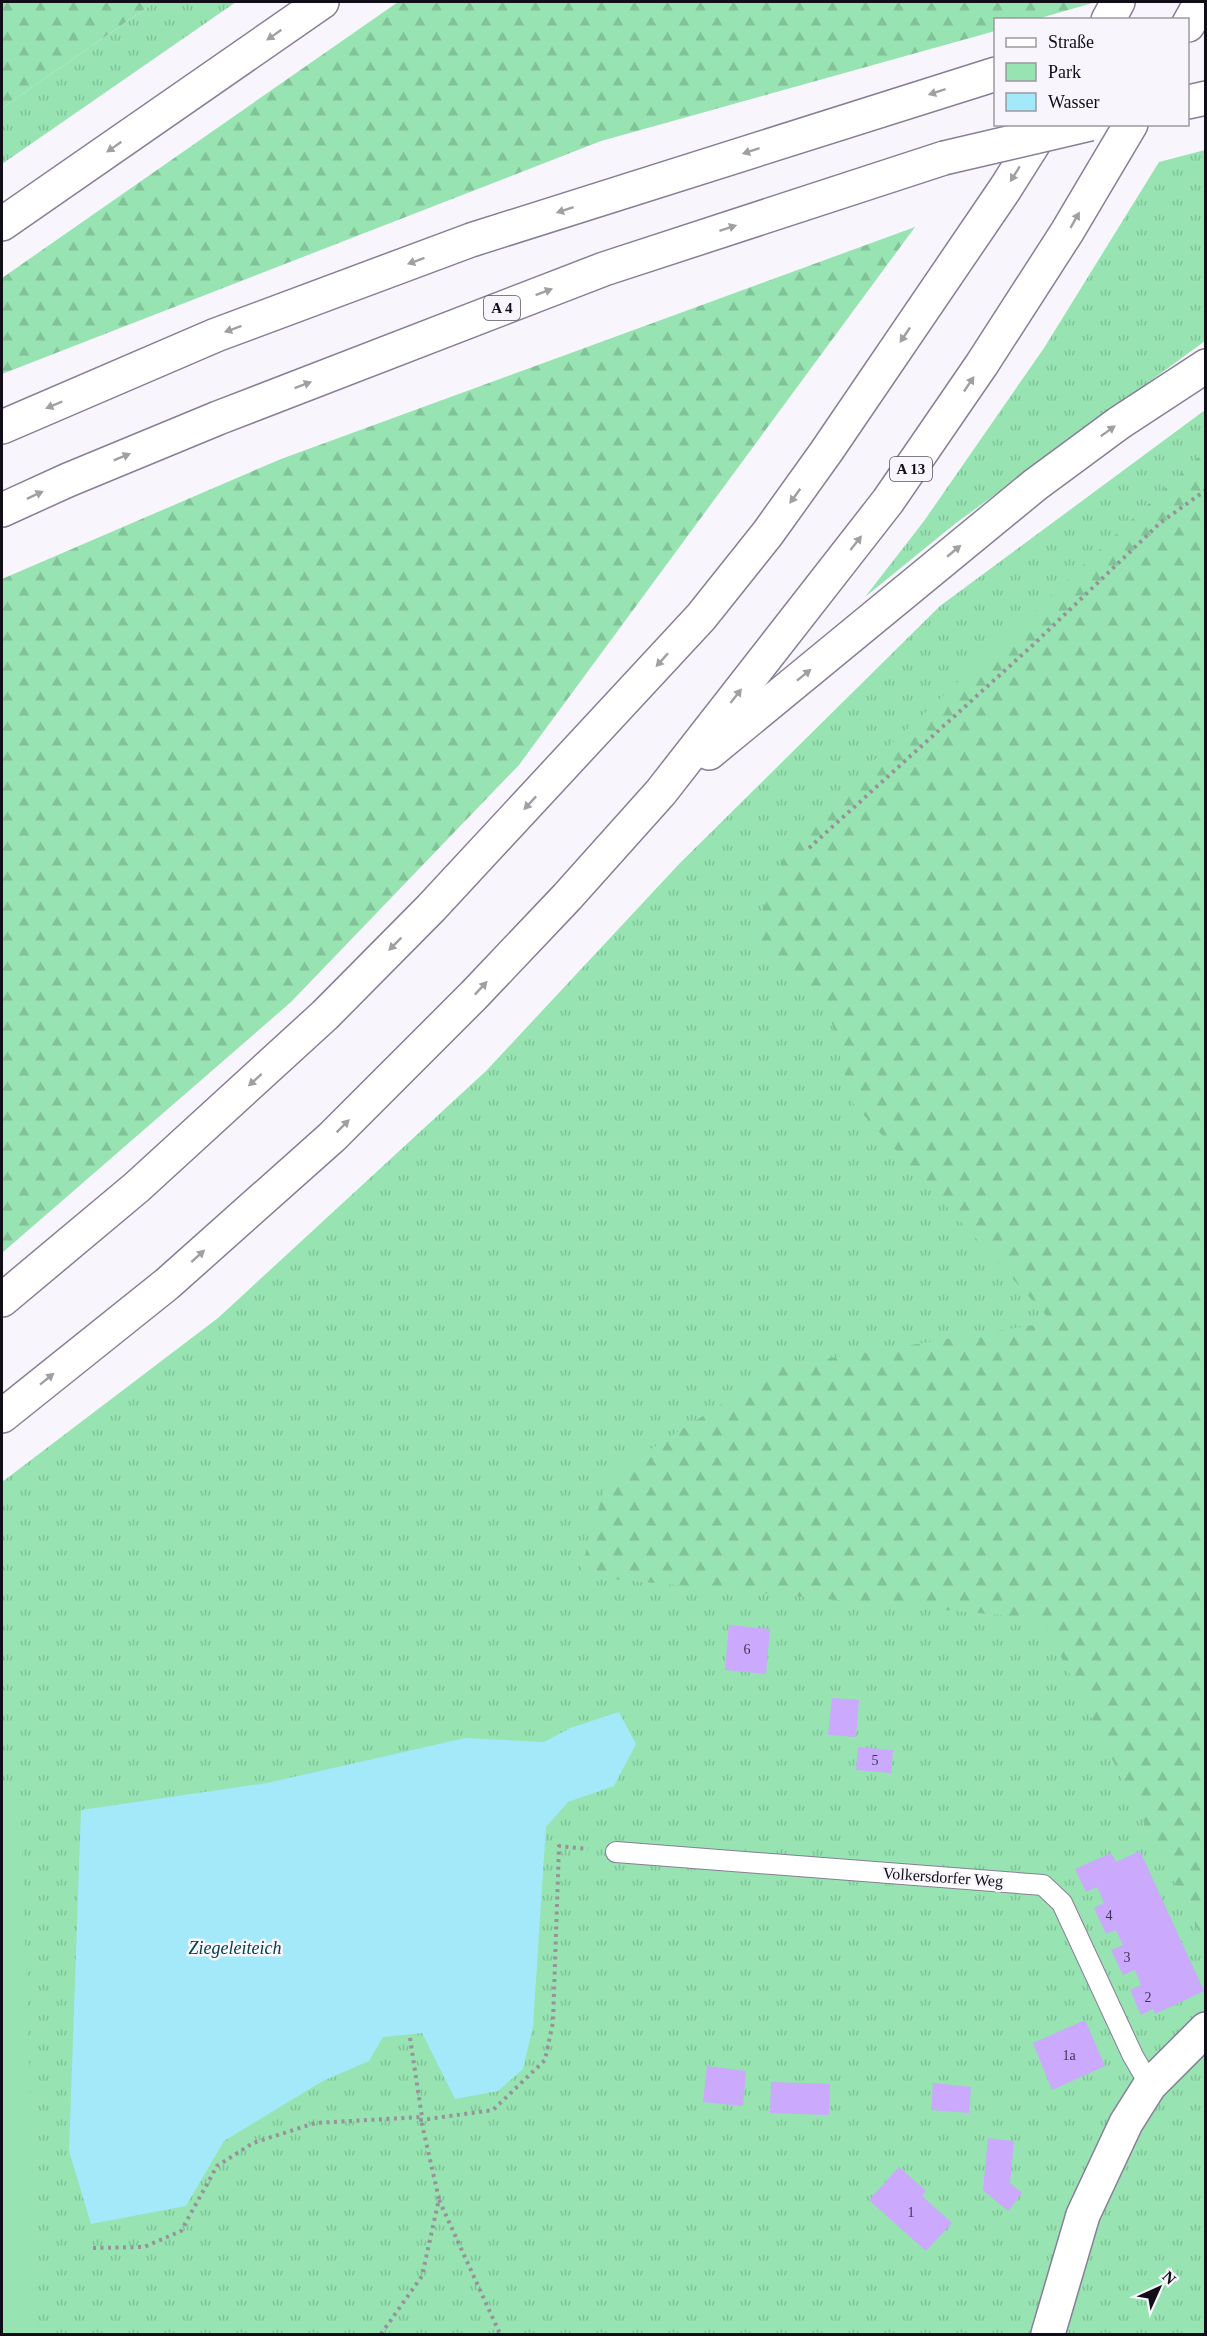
<svg xmlns="http://www.w3.org/2000/svg" width="1207" height="2336" font-family="Georgia,serif">
	<style>
		.grass { fill: url(#grass-tufts) }
		.forest { fill: url(#forest-firs) }
		.green { fill: #97e3b1 }
		.water { fill: #a3e9f9 }
		.building { fill: #cba9fc }
		.lines { fill: none; stroke-linecap: round; stroke-linejoin: round }
		.service-casing { stroke: #877e97; stroke-width: 22 }
		.minor-casing { stroke: #877e97; stroke-width: 36 }
		.motorway-casing { stroke: #877e97; stroke-width: 36 }
		.path { stroke: #96939b; stroke-width: 4; stroke-dasharray: 3 4.5; stroke-linecap: butt }
		.service { stroke: #fff; stroke-width: 20 }
		.minor { stroke: #fff; stroke-width: 33 }
		.motorway { stroke: #fff; stroke-width: 33 }
		.motorway-bridge-casing { stroke: #877e97; stroke-width: 36; stroke-linecap: butt }
		.motorway-bridge { stroke: #fff; stroke-width: 33 }
		.oneway { fill: #a09fa2 }
		.labels { text-anchor: middle; dominant-baseline: central; stroke-width: 5; stroke-linejoin: round; paint-order: stroke }
		.number-label { font-size: 14px; fill: #403550 }
		.shield { fill: #f8f6fc; stroke: #56545c; stroke-width: 1.5 }
		.shield-label { font-size: 15px; font-weight: bold; fill: #110e17 }
		.street-label { font-size: 16px; fill: #110e17; stroke: #f8f6fc }
		.water-label { font-size: 18px; font-style: italic; fill: #00414c; stroke: #f8f6fc }
	</style>
	<defs>
		<pattern id="grass-tufts" width="24" height="20" patternUnits="userSpaceOnUse" patternTransform="scale(1.5)"><rect width="24" height="20" fill="#97e3b1"/><path d="M3 7l-1-3M5 7V3M7 7l1-3M15 17l-1-3M17 17v-4M19 17l1-3" fill="none" stroke="#81c298"/></pattern>
		<pattern id="forest-firs" width="22" height="20" patternUnits="userSpaceOnUse" patternTransform="scale(1.5)"><rect width="22" height="20" fill="#97e3b1"/><path d="M5 1l3.5 6h-7zM16 11l3.5 6h-7z" fill="#81c298"/></pattern>
	</defs>
	<rect width="100%" height="100%" fill="#f8f6fc"/>
	<g class="grass">
		<polygon points="155,2 236,2 2,164 2,108"/>
		<polygon points="1205,150 1205,341 956,523 865,597 924,521 1044,348 1159,162"/>
		<polygon points="1205,410 1205,2334 2,2334 2,1482 218,1318 486,1071 680,863 940,606"/>
	</g>
	<g class="forest">
		<polygon points="2,2 155,2 2,108"/>
		<polygon points="398,2 1096,2 1037,19 996,20 995,31 601,141 2,374 2,278"/>
		<polygon points="915,227 519,765 291,1002 2,1253 2,579 281,459"/>
		<polygon points="1205,451 1205,1944 1042,1619 579,1576 608,1476 782,1366 1052,1322 851,1101 827,1003 752,936 792,837"/>
	</g>
	<polygon class="green" points="20,1782 38,2334 2,2334 2,1783"/>
	<polygon class="water" points="619,1712 636,1744 614,1786 568,1802 546,1827 533,2026 523,2069 498,2091 455,2099 422,2033 383,2037 369,2061 323,2081 224,2141 186,2206 91,2224 69,2151 81,1810 267,1783 465,1738 544,1742 570,1728"/>
	<g class="building">
		<polygon points="729,1625 770,1629 766,1674 725,1670"/>
		<polygon points="832,1698 859,1700 856,1737 828,1735"/>
		<polygon points="858,1747 893,1750 891,1773 856,1770"/>
		<polygon points="1140,1851 1204,1991 1155,2014 1153,2009 1141,2015 1130,1990 1141,1985 1135,1970 1123,1975 1111,1950 1123,1945 1116,1930 1106,1934 1094,1908 1104,1903 1097,1887 1086,1892 1075,1869 1111,1853 1116,1862"/>
		<polygon points="1085,2020 1105,2066 1052,2090 1033,2043"/>
		<polygon points="707,2066 746,2071 743,2106 703,2102"/>
		<polygon points="771,2082 830,2084 829,2115 770,2113"/>
		<polygon points="933,2083 971,2087 969,2113 931,2110"/>
		<polygon points="988,2138 1014,2141 1010,2183 1022,2193 1008,2211 983,2190"/>
		<polygon points="899,2167 926,2191 922,2196 952,2223 926,2251 869,2200"/>
	</g>
	<g class="lines">
		<g class="service-casing">
			<polyline id="service" points="616,1852 1043,1885 1062,1903 1133,2056 1150,2085"/>
		</g>
		<g class="minor-casing">
			<polyline id="minor" points="1048,2334 1083,2215 1126,2123 1150,2085 1206,2029"/>
		</g>
		<g class="motorway-casing">
			<g id="motorway">
				<polyline points="1108,20 1118,2"/>
				<polyline points="1188,25 1201,2"/>
				<polyline points="1188,102 1206,98"/>
				<polyline points="2,224 322,2"/>
				<polyline points="2,427 216,335 471,240 996,74"/>
				<polyline points="2,510 68,480 218,418 604,269 944,158"/>
				<polyline points="709,753 1035,485 1119,423 1206,366"/>
				<polyline points="2,1300 137,1187 325,1015 431,908 701,617 768,533 826,452 1005,189 1046,124"/>
				<polyline points="2,1416 167,1284 332,1137 474,995 567,897 661,792 888,501 982,364 1067,232 1131,124"/>
			</g>
		</g>
		<g class="path">
			<polyline points="809,848 1034,644 1160,523 1206,490"/>
			<polyline points="410,2038 422,2117"/>
			<polyline points="439,2200 500,2334"/>
			<polyline points="93,2248 144,2247 181,2231 217,2166 253,2143 315,2123 422,2117 421,2120 493,2110 545,2060 553,2022 559,1846 588,1849"/>
			<polyline points="381,2334 422,2276 439,2199 421,2120"/>
		</g>
		<use href="#service" class="service"/>
		<use href="#minor" class="minor"/>
		<use href="#motorway" class="motorway"/>
		<g class="motorway-bridge-casing">
			<polyline id="motorway-bridge" points="944,158 1090,124"/>
		</g>
		<use href="#motorway-bridge" class="motorway-bridge"/>
	</g>
	<defs><path id="oneway-solid" d="M-6-.8H1V-3.2L6.5 0L1 3.2V.8H-6Z" transform="scale(1.5)"/></defs>
	<g class="oneway">
		<use href="#oneway-solid" transform="translate(274 35) rotate(145)"/>
		<use href="#oneway-solid" transform="translate(937 92) rotate(162)"/>
		<use href="#oneway-solid" transform="translate(114 147) rotate(145)"/>
		<use href="#oneway-solid" transform="translate(751 151) rotate(162)"/>
		<use href="#oneway-solid" transform="translate(1015 174) rotate(122)"/>
		<use href="#oneway-solid" transform="translate(565 210) rotate(162)"/>
		<use href="#oneway-solid" transform="translate(1075 220) rotate(-60)"/>
		<use href="#oneway-solid" transform="translate(728 228) rotate(-18)"/>
		<use href="#oneway-solid" transform="translate(416 261) rotate(160)"/>
		<use href="#oneway-solid" transform="translate(544 292) rotate(-21)"/>
		<use href="#oneway-solid" transform="translate(233 329) rotate(160)"/>
		<use href="#oneway-solid" transform="translate(905 335) rotate(124)"/>
		<use href="#oneway-solid" transform="translate(969 384) rotate(-56)"/>
		<use href="#oneway-solid" transform="translate(303 385) rotate(-21)"/>
		<use href="#oneway-solid" transform="translate(54 405) rotate(157)"/>
		<use href="#oneway-solid" transform="translate(1108 431) rotate(-36)"/>
		<use href="#oneway-solid" transform="translate(122 457) rotate(-22)"/>
		<use href="#oneway-solid" transform="translate(35 495) rotate(-25)"/>
		<use href="#oneway-solid" transform="translate(795 496) rotate(126)"/>
		<use href="#oneway-solid" transform="translate(856 543) rotate(-52)"/>
		<use href="#oneway-solid" transform="translate(954 551) rotate(-40)"/>
		<use href="#oneway-solid" transform="translate(662 660) rotate(132)"/>
		<use href="#oneway-solid" transform="translate(804 675) rotate(-39)"/>
		<use href="#oneway-solid" transform="translate(736 696) rotate(-52)"/>
		<use href="#oneway-solid" transform="translate(530 803) rotate(133)"/>
		<use href="#oneway-solid" transform="translate(395 944) rotate(135)"/>
		<use href="#oneway-solid" transform="translate(481 988) rotate(-47)"/>
		<use href="#oneway-solid" transform="translate(255 1080) rotate(138)"/>
		<use href="#oneway-solid" transform="translate(343 1126) rotate(-45)"/>
		<use href="#oneway-solid" transform="translate(198 1256) rotate(-42)"/>
		<use href="#oneway-solid" transform="translate(47 1379) rotate(-39)"/>
	</g>
	<g class="labels">
		<g class="number-label">
			<text x="747" y="1649">6</text>
			<text x="875" y="1760">5</text>
			<text x="1109" y="1915">4</text>
			<text x="1127" y="1957">3</text>
			<text x="1148" y="1997">2</text>
			<text x="1069" y="2055">1a</text>
			<text x="911" y="2212">1</text>
		</g>
		<g class="shield">
			<rect x="484" y="296" width="36" height="24" rx="4.5"/>
			<rect x="890" y="457" width="42" height="24" rx="4.5"/>
		</g>
		<g class="shield-label">
			<text x="502" y="308">A 4</text>
			<text x="911" y="469">A 13</text>
		</g>
		<g class="street-label">
			<text transform="translate(943 1877) rotate(4)">Volkersdorfer Weg</text>
		</g>
		<g class="water-label">
			<text x="235" y="1948">Ziegeleiteich</text>
		</g>
	</g>
	<rect width="1207" height="2336" fill="none" stroke="#110e17" stroke-width="6"/>
	<rect x="994" y="18" width="195" height="108" fill="#f8f6fc" stroke="#9c99a0" stroke-width="1.5"/>
	<rect x="1006" y="38" width="30" height="9" fill="#ffffff" stroke="#9c99a0" stroke-width="1.5"/>
	<text x="1048" y="48" font-size="18" fill="#110e17">Straße</text>
	<rect x="1006" y="63" width="30" height="18" fill="#97e3b1" stroke="#9c99a0" stroke-width="1.5"/>
	<text x="1048" y="78" font-size="18" fill="#110e17">Park</text>
	<rect x="1006" y="93" width="30" height="18" fill="#a3e9f9" stroke="#9c99a0" stroke-width="1.5"/>
	<text x="1048" y="108" font-size="18" fill="#110e17">Wasser</text>
	<g transform="translate(1159 2288) rotate(45)" stroke="#f8f6fc" stroke-width="4.5" paint-order="stroke">
	<path d="M0-4.5L10 22L0 15L-10 22Z" fill="#110e17"/>
	<text y="-9" font-size="16" font-weight="bold" text-anchor="middle" fill="#110e17">N</text>
	</g>
</svg>
